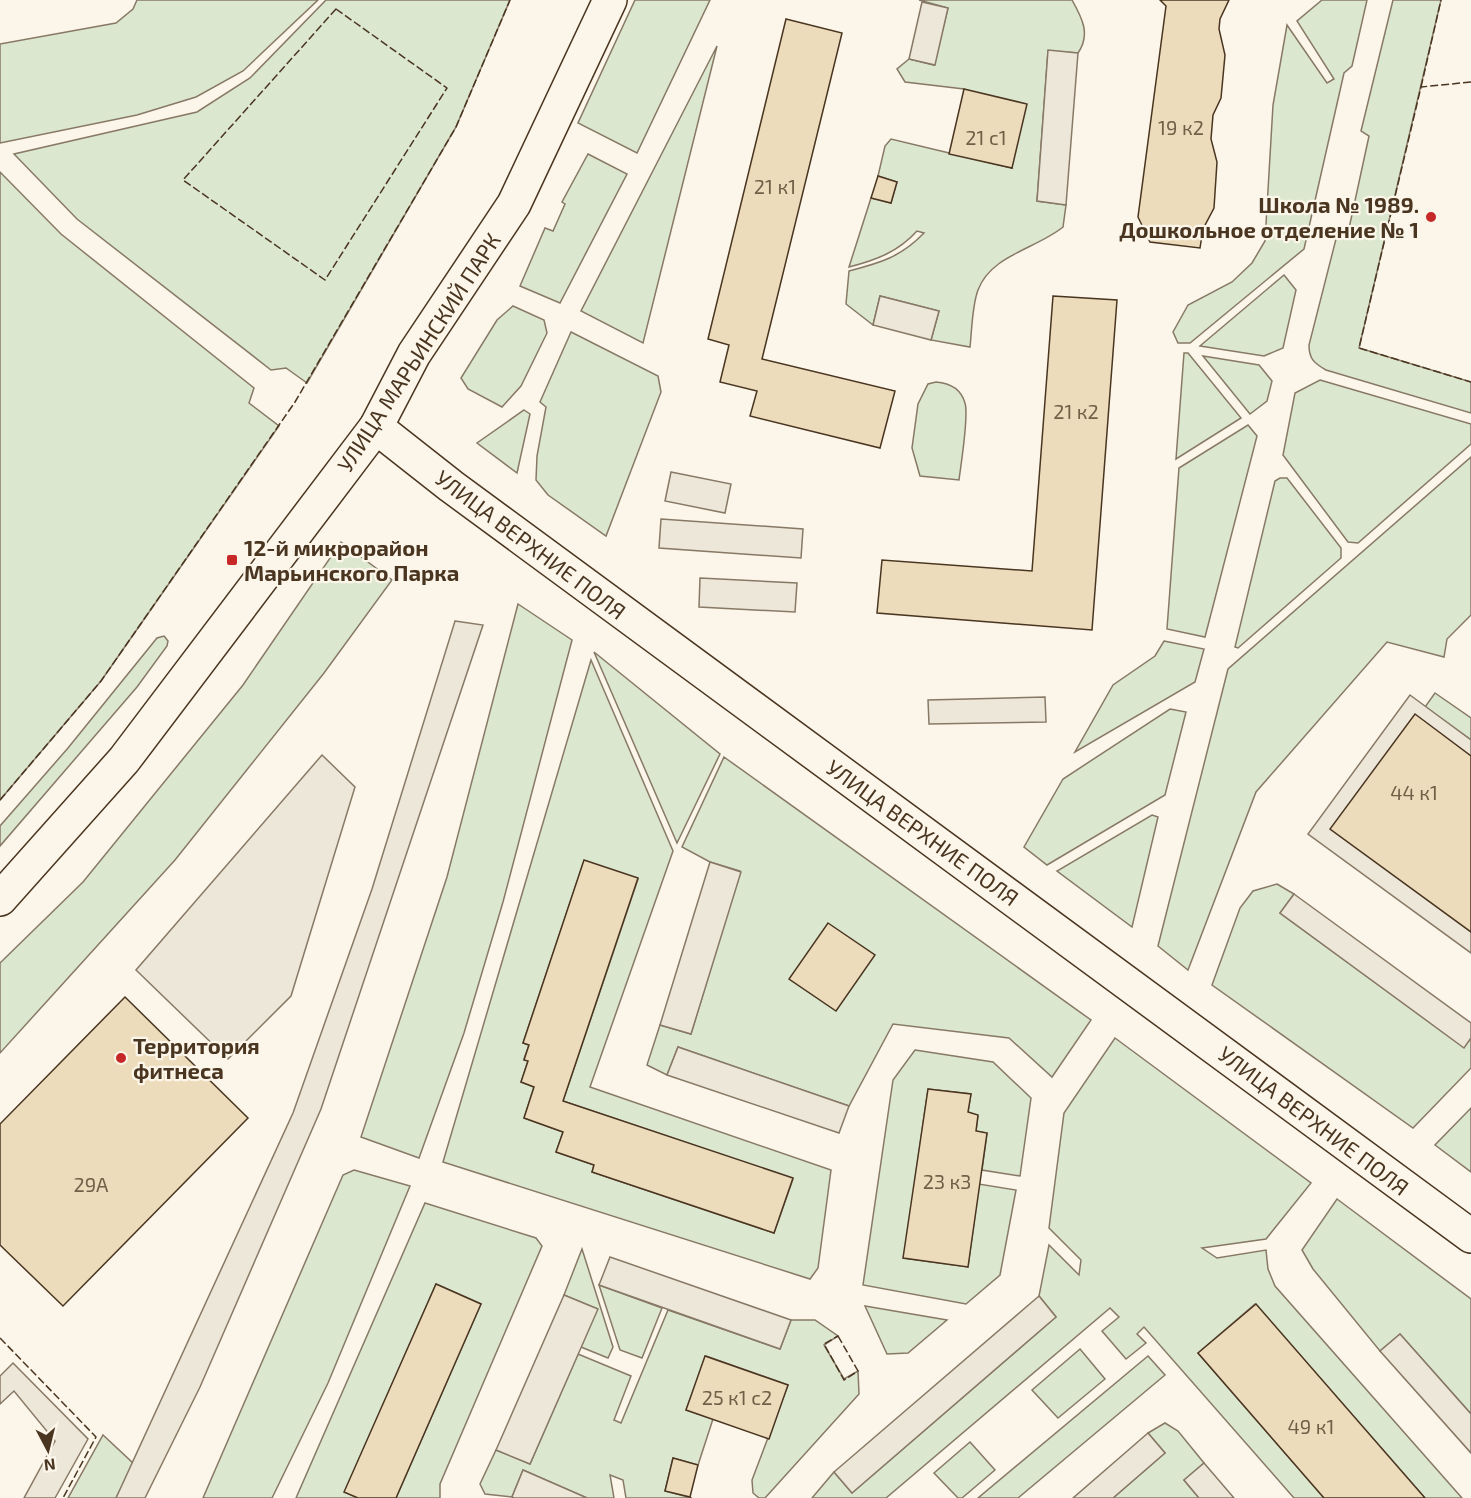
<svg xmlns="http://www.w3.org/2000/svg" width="1471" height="1498" font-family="'Exo 2',sans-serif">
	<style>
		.green { fill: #dce7d0; stroke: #887966; stroke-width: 1.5; fill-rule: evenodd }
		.parking { fill: #ede7d9; stroke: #887966; stroke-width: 1.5 }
		.building { fill: #ecdcbc; stroke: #4a3520; stroke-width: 1.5 }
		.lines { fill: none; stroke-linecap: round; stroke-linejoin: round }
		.minor-casing { stroke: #4a3520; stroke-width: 36 }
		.major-casing { stroke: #4a3520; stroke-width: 36 }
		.minor { stroke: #fbf6e9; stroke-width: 33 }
		.major { stroke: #fbf6e9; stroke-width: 33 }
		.fence { stroke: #4a3520; stroke-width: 1.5; stroke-dasharray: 8 3; stroke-linecap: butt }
		.poi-dot { fill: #c62828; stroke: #fbf6e9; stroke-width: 2 }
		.labels { text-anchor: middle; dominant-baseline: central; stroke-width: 4.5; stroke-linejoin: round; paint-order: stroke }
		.number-label { font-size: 20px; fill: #725f47 }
		.poi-label { font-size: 22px; font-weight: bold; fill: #4a3520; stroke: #fbf6e9; text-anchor: start }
		.street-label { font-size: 22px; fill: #4a3520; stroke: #fbf6e9 }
	</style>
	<rect width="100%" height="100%" fill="#fbf6e9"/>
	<g class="green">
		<polygon points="137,0 318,0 243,71 196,97 137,115 0,143 0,44 116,23 133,9"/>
		<polygon points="326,0 510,0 456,127 307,383 286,368 271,370 77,219 14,154 197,112 250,78"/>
		<polygon points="635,0 710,0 637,153 578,123"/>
		<path d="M919 0H1072C1082 18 1091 34 1078 53L1048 51 1037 201 1066 205 1063 227C1036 249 991 255 978 290 972 306 972 329 970 347L931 340 939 311 880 296 873 325 846 304 849 271C880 263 901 257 924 233L917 231C898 252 876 260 849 267L871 198 891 203 897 182 878 176 885 146 891 139 1012 168 964 89 905 82 897 69 909 59 934 65 948 8Z"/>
		<polygon points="1322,0 1367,0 1352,66 1344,73 1304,249 1190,343 1178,343 1173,332 1188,305 1232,282 1252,263 1265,241 1273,105 1287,25 1327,83 1334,79 1297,21"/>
		<path d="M1393 0H1441L1359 348 1471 382V413L1326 370C1314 363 1309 359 1309 345L1336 239 1340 234 1348 233 1369 136 1361 131Z"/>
		<polygon points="717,46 643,343 581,311"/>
		<polygon points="588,154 627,174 560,303 520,286 545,228 553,231 565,204 562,202"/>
		<polygon points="0,172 61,234 254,388 249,403 279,426 101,681 0,800"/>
		<polygon points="1284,275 1296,290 1283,348 1264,356 1200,346"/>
		<polygon points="513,306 544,320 547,333 521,386 502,407 468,389 461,378 497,320"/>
		<polygon points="571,332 658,376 661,392 606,536 548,495 536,480 537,456 546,407 540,402"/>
		<polygon points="1184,353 1188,353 1241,418 1176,459"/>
		<polygon points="1203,356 1259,365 1272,381 1267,401 1250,414"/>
		<polygon points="1320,380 1471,424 1471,444 1358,543 1348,542 1283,455 1295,393"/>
		<path d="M936 382C949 383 961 389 965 403 969 415 961 464 959 480L920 476 912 448 918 404 928 384Z"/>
		<polygon points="524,410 530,414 517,473 477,443"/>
		<polygon points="1248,425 1257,436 1205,637 1167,629 1179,468"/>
		<polygon points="1471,457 1471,615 1447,639 1444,657 1387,642 1256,792 1188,970 1158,946 1228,669"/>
		<polygon points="1280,478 1287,478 1341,548 1341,558 1238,648 1235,647 1275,481"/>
		<polygon points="341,542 392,580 324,673 175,860 0,1053 0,963 83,882 243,685"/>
		<polygon points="518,604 572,640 503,902 464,1033 419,1158 361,1137 447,877"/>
		<polygon points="164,636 168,641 167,646 137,687 0,846 0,826 68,748 157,638"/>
		<polygon points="1164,641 1204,649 1195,682 1075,752 1113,685 1155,656"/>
		<polygon points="594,652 720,754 677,843"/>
		<path d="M591 660 673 851 590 1087 831 1170 818 1268 810 1279 443 1162ZM584 861 638 879 563 1101 793 1179 774 1233 592 1172 594 1165 556 1152 563 1132 524 1118 534 1087 521 1082 528 1061 524 1059 529 1045 523 1043Z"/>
		<polygon points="1435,693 1471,718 1471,740 1425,707"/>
		<polygon points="1170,709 1186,712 1165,795 1047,865 1024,847 1063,779"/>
		<polygon points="724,757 1091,1020 1052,1077 1009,1038 893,1024 849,1106 678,1047 667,1075 647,1065 660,1025 691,1034 740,871 710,862 682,847"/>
		<polygon points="1152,815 1158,817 1132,927 1057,871"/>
		<polygon points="1277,884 1294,894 1280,913 1464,1047 1471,1038 1471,1068 1413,1128 1212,985 1240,908 1253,891"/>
		<polygon points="1115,1038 1311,1183 1266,1239 1202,1248 1217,1258 1266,1250 1268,1269 1275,1286 1462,1498 1425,1498 1255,1304 1198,1353 1324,1498 1294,1498 1144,1327 1137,1334 1146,1343 1126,1359 1102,1331 1119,1317 1110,1308 886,1498 812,1498 834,1472 852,1493 1056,1317 1039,1296 1049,1245 1079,1275 1081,1260 1049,1228 1064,1113"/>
		<polygon points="915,1050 993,1062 1031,1098 1020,1176 982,1170 987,1133 976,1131 978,1116 968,1112 971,1094 928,1089 904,1258 968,1267 979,1184 1016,1190 1000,1275 966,1304 863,1285 893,1080"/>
		<polygon points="1471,1108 1471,1172 1435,1145"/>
		<polygon points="354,1170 410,1186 328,1383 272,1498 203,1498 343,1175"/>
		<polygon points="1337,1199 1471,1299 1471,1414 1400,1334 1380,1351 1313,1269 1302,1250"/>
		<polygon points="425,1203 536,1238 542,1246 440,1484 440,1498 396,1498 481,1304 436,1284 345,1492 358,1498 296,1498"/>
		<polygon points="582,1249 613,1347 608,1358 581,1347 597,1309 564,1295"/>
		<polygon points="599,1285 662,1308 642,1358 620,1350"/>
		<polygon points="865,1306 947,1320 908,1353 887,1354"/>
		<polygon points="668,1310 780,1349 791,1320 815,1320 838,1336 824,1345 844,1379 858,1371 859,1394 765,1498 759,1498 753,1493 752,1480 788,1385 706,1356 686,1410 713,1419 698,1465 673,1458 665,1491 692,1498 626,1498 623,1480 610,1475 614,1498 587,1498 523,1470 512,1497 485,1494 480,1484 496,1450 530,1464 578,1354 631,1376 614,1420 621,1423"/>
		<polygon points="1080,1349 1105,1379 1058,1418 1032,1390"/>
		<polygon points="1148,1356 1165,1375 1018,1498 978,1498"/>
		<polygon points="1165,1423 1178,1431 1204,1463 1184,1480 1199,1498 1113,1498 1165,1453 1148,1433"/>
		<polygon points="103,1435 134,1464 116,1498 68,1498"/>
		<polygon points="970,1442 995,1470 962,1498 958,1498 934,1473"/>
	</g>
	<g class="parking">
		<polygon points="922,2 948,8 935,65 909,59"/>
		<polygon points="1048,50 1078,53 1066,205 1037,201"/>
		<polygon points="880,296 939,311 931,340 873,325"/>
		<polygon points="671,472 731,484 725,513 665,501"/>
		<polygon points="661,519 803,529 801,558 659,548"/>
		<polygon points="700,578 797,583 795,612 699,607"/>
		<polygon points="455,621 483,625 321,1109 200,1387 145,1498 116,1498 293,1113 372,889"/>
		<polygon points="1410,695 1471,740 1471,953 1308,834"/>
		<polygon points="1045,697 1046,722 929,724 928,700"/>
		<polygon points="322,755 355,787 291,996 228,1059 136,970"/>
		<polygon points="710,862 741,872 691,1034 660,1025"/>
		<polygon points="1294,894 1471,1023 1471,1038 1464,1048 1280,913"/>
		<polygon points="678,1047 849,1106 839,1133 667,1075"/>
		<polygon points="610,1257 791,1320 780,1349 599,1285"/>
		<polygon points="564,1295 598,1309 530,1464 496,1450"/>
		<polygon points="1039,1296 1056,1317 852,1493 834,1472"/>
		<polygon points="1400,1334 1471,1414 1471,1453 1380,1351"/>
		<polygon points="13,1363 88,1439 55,1498 24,1498 55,1441 14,1391 0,1404 0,1376"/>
		<polygon points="1148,1433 1165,1453 1113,1498 1073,1498"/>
		<polygon points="1204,1463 1234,1498 1199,1498 1184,1480"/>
		<polygon points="523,1470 587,1498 514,1498 512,1497"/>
	</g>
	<g class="building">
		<polygon points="1160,0 1229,0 1220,19 1219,29 1225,55 1221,98 1213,115 1211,139 1217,162 1214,208 1203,229 1200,248 1150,242 1138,217 1166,6"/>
		<polygon points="786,19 842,33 762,359 895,391 880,448 750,416 757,391 720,382 729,345 708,339"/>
		<polygon points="964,89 1027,104 1012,168 949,154"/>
		<polygon points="878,176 897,182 891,203 871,198"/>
		<polygon points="1053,296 1117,300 1092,630 877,613 882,560 1032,571"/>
		<polygon points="1415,714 1471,756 1471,932 1330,829"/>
		<polygon points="584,860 638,878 563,1101 793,1178 774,1233 592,1172 594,1165 556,1152 563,1132 524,1118 534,1087 521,1082 528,1061 524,1060 529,1045 523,1043"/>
		<polygon points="828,923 875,955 836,1011 789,979"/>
		<polygon points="125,997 248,1118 63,1306 0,1245 0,1124"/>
		<polygon points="928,1089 971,1094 968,1112 978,1115 976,1131 987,1133 968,1267 903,1258"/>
		<polygon points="436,1284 481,1304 396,1498 358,1498 344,1492"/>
		<polygon points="1256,1304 1425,1498 1324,1498 1198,1353"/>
		<polygon points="705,1356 788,1385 769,1439 686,1410"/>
		<polygon points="673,1458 698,1465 690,1497 665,1491"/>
	</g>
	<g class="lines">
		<g class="minor-casing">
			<polyline id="minor" points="376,427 451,486 1471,1236"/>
		</g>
		<g class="major-casing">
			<polyline id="major" points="0,899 124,760 376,427 414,354 514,204 610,0"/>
		</g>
		<use href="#minor" class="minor"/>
		<use href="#major" class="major"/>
		<g class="fence">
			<polygon points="336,9 447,88 325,280 183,180"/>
			<polyline points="1471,82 1421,87 1359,348 1471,382"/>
			<polyline points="1421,87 1441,0"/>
			<polyline points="0,800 101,681 295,402 456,127 510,0"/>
			<polygon points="838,1336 858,1371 844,1380 824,1344"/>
			<polyline points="0,1338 96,1437 63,1498"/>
		</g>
	</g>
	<g class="poi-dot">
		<circle cx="1431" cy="217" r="6"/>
		<rect x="226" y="554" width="12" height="12" rx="3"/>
		<circle cx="121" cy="1058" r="6"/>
	</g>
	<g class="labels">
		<g class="number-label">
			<text x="1181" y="127">19 к2</text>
			<text x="986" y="137">21 с1</text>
			<text x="775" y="186">21 к1</text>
			<text x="1076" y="411">21 к2</text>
			<text x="1414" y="792">44 к1</text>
			<text x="947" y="1181">23 к3</text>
			<text x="91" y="1184">29А</text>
			<text x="737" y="1397">25 к1 с2</text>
			<text x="1311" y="1426">49 к1</text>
		</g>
		<g class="poi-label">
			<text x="1419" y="204" text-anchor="end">Школа № 1989.<tspan x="1419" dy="25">Дошкольное отделение № 1</tspan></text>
			<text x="244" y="547">12-й микрорайон<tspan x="244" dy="25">Марьинского Парка</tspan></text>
			<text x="133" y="1045">Территория<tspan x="133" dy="25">фитнеса</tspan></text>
		</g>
		<g class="street-label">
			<text transform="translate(418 352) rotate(-57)">УЛИЦА МАРЬИНСКИЙ ПАРК</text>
			<text transform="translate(531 544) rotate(37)">УЛИЦА ВЕРХНИЕ ПОЛЯ</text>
			<text transform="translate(923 832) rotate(36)">УЛИЦА ВЕРХНИЕ ПОЛЯ</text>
			<text transform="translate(1314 1120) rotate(37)">УЛИЦА ВЕРХНИЕ ПОЛЯ</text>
		</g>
	</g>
	<g transform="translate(48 1450) rotate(173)" stroke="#fbf6e9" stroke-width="4.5" paint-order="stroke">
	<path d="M0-4.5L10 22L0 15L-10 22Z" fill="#4a3520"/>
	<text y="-9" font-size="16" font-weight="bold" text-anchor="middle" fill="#4a3520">N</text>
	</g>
</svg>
